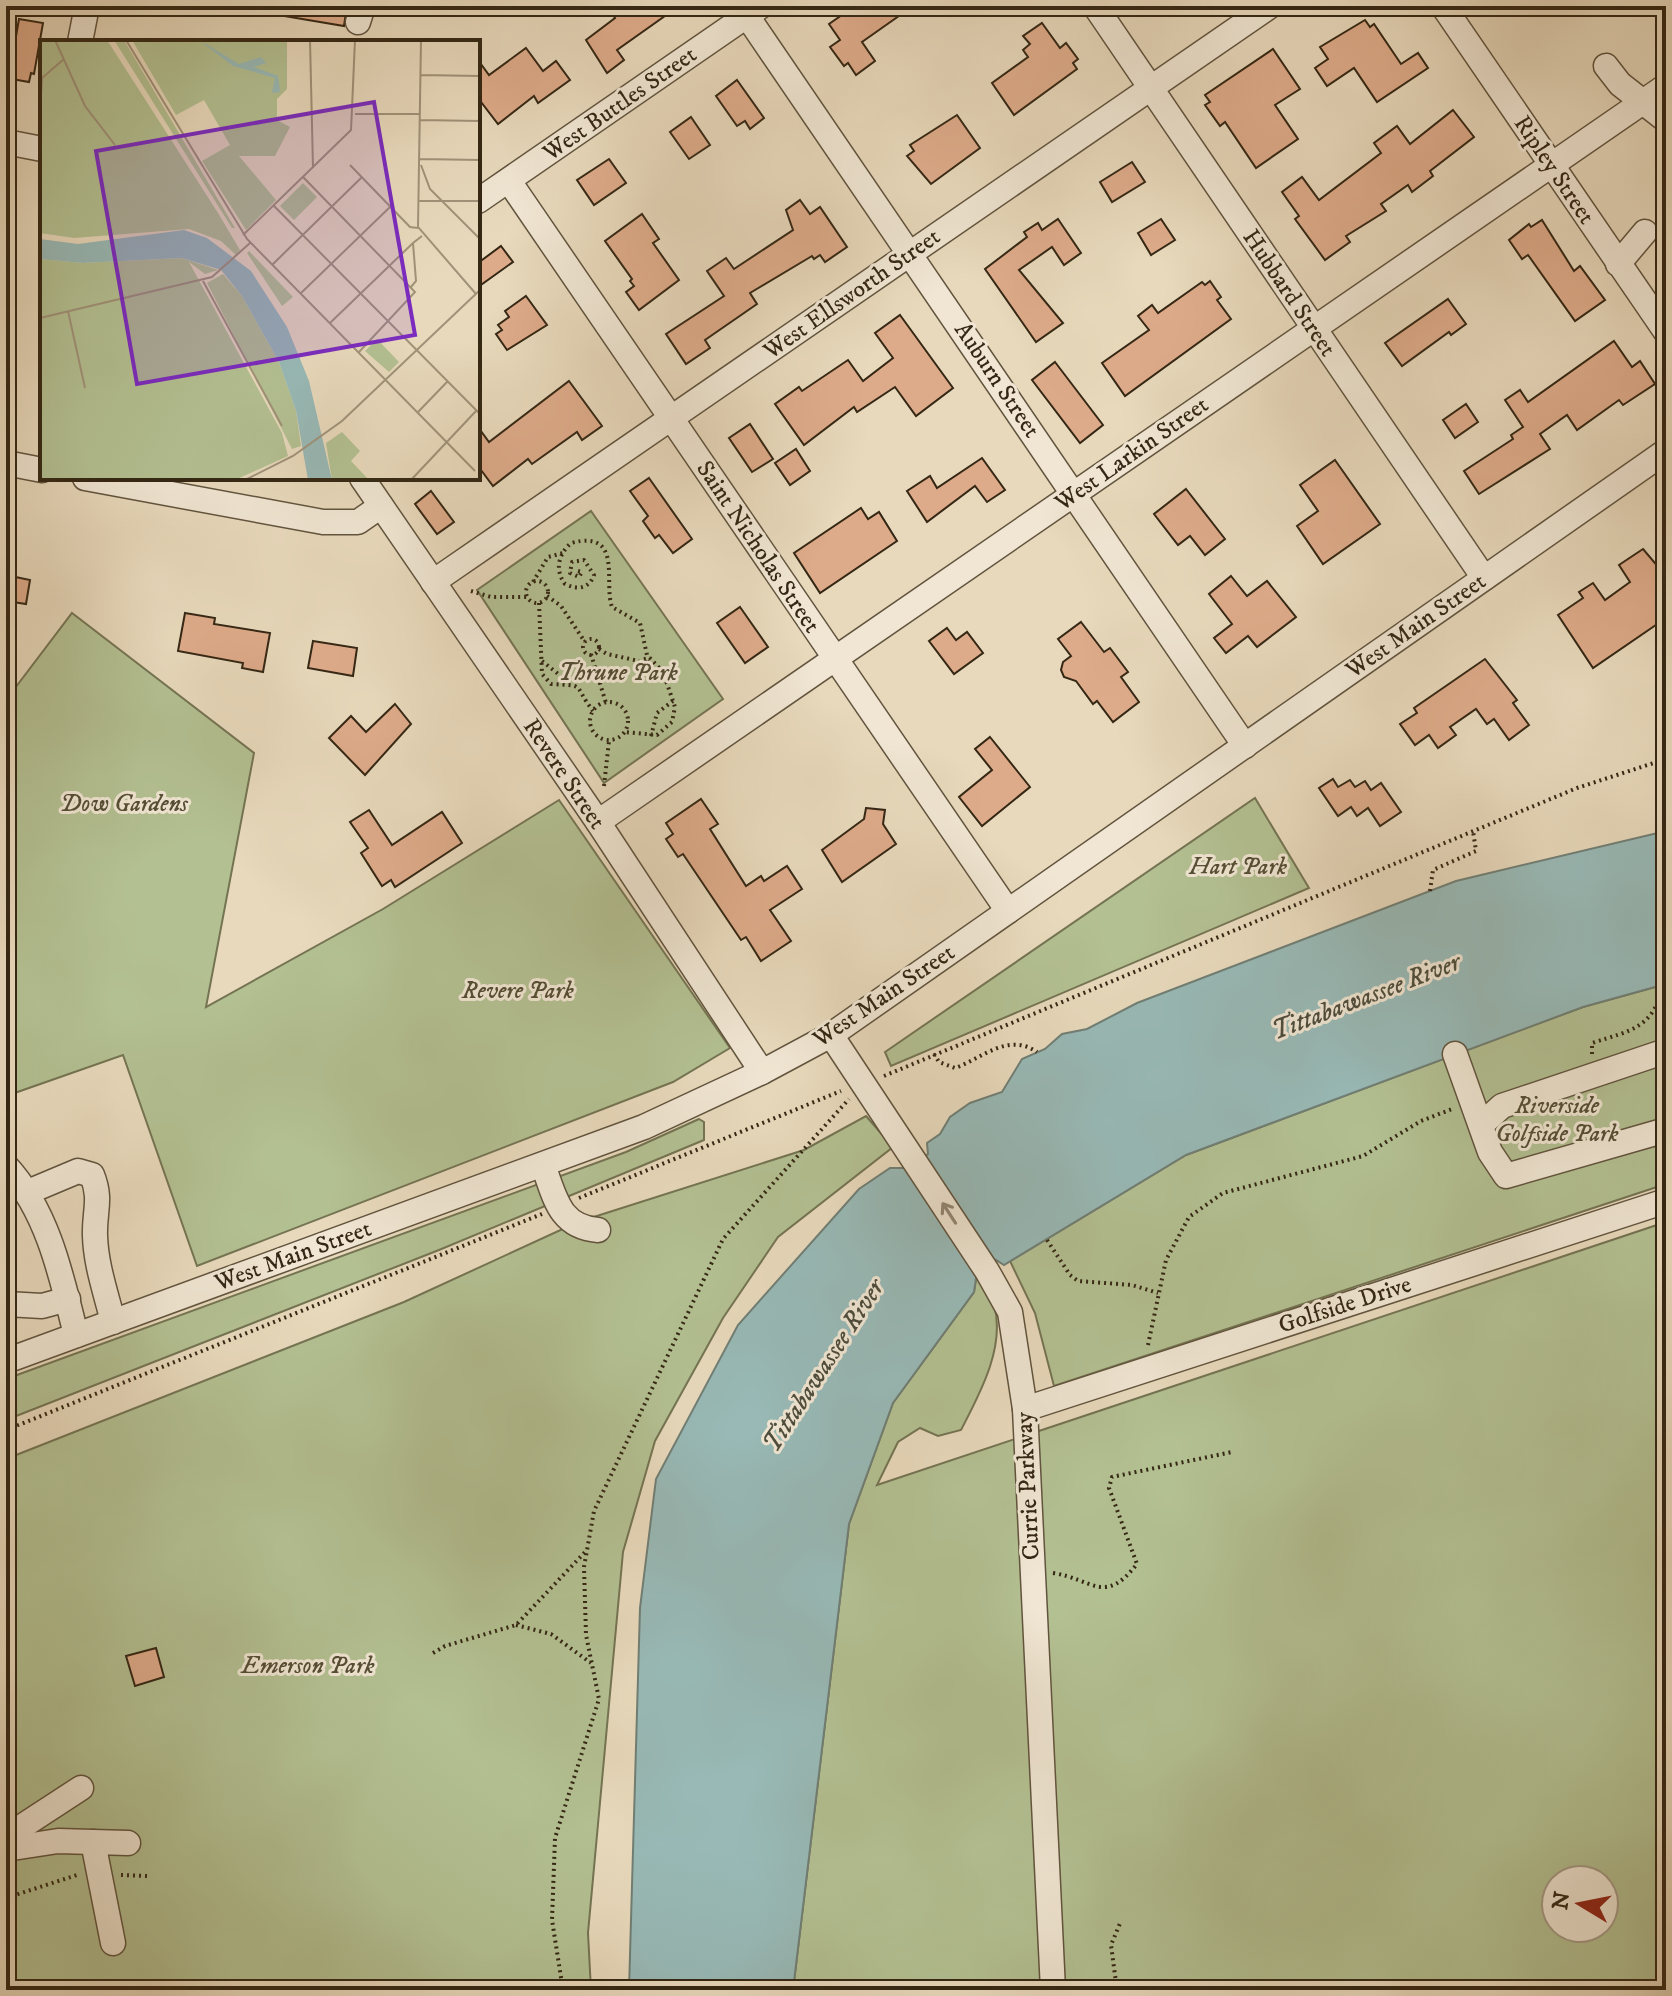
<svg xmlns="http://www.w3.org/2000/svg" width="1672" height="1996" font-family="'IM FELL DW Pica',serif">
	<style>
		.green { fill: #b3c092; stroke: #747453; stroke-width: 2; fill-rule: evenodd }
		.water { fill: #98b9b6; stroke: #707f75; stroke-width: 2 }
		.building { fill: #deab8a; stroke: #342714; stroke-width: 2 }
		.lines { fill: none; stroke-linecap: round; stroke-linejoin: round }
		.minor-casing { stroke: #61543e; stroke-width: 27 }
		.path { stroke: #342714; stroke-width: 4; stroke-dasharray: 2 4; stroke-linecap: butt }
		.minor { stroke: #f0e6d3; stroke-width: 24 }
		.oneway { stroke: #928674 }
		.labels { text-anchor: middle; dominant-baseline: central; stroke-width: 6; stroke-linejoin: round; paint-order: stroke }
		.street-label { font-size: 24px; fill: #342714; stroke: #f0e6d3 }
		.park-label { font-size: 24px; font-style: italic; fill: #544d34; stroke: #f0e6d3 }
		.water-label { font-size: 26px; font-style: italic; fill: #4d4c3c; stroke: #f0e6d3 }
		.inset-road { fill: none; stroke: #a09279; stroke-width: 2 }
		.view { fill: #7b2cbf; fill-opacity: 0.15; stroke: #7b2cbf; stroke-width: 4 }
		.inset-edge { fill: none; stroke: #342714; stroke-width: 4 }
	</style>
	<rect width="100%" height="100%" fill="#e8d9bc"/>
	<filter id="stains"><feTurbulence type="fractalNoise" baseFrequency=".0025" numOctaves="4"/><feColorMatrix values="0 0 0 0 .2 0 0 0 0 .09 0 0 0 0 .02 0 0 0 .5 -.17"/></filter>
	<radialGradient id="worn" r=".72"><stop offset=".6" stop-color="#630" stop-opacity="0"/><stop offset="1" stop-color="#630" stop-opacity=".3"/></radialGradient>
	<g class="green">
		<polygon points="591,511 723,699 604,783 477,590"/>
		<polygon points="72,613 254,753 206,1007 383,909 559,800 730,1048 673,1082 197,1266 123,1055 6,1096 6,700"/>
		<polygon points="1255,798 1309,888 891,1066 885,1052"/>
		<polygon points="1666,984 1666,1184 1054,1386 1035,1313 1010,1261 1186,1155 1583,1007"/>
		<polygon points="866,1116 893,1147 778,1237 723,1318 655,1441 623,1552 588,1933 591,1990 6,1990 6,1459 404,1302 578,1222 804,1150"/>
		<polygon points="699,1119 704,1122 704,1140 439,1250 6,1420 6,1379 626,1152"/>
		<path d="M1666 1222V1990H793L849 1524 893 1403 974 1292 977 1272C982 1282 991 1294 994 1305 1006 1347 979 1395 961 1430L938 1436 920 1428 898 1442 877 1485ZM1556 1880H1604V1928H1556Z"/>
	</g>
	<polygon class="water" points="1666,831 1666,984 1583,1007 1186,1155 1004,1265 996,1260 977,1272 974,1292 893,1403 849,1524 793,1990 629,1990 640,1608 656,1479 738,1325 859,1189 890,1168 907,1168 928,1154 927,1143 940,1134 950,1117 970,1103 1002,1092 1022,1059 1045,1049 1062,1034 1087,1029 1137,1003 1456,881"/>
	<g class="building">
		<polygon points="279,6 347,6 344,26 278,15"/>
		<polygon points="607,6 679,6 617,50 624,60 607,73 586,40 615,18"/>
		<polygon points="855,6 913,6 862,42 875,61 856,75 848,63 844,66 830,47 840,40 829,24"/>
		<polygon points="19,19 43,23 34,74 31,73 29,82 6,78 11,41 15,42"/>
		<polygon points="1365,20 1370,27 1374,24 1401,64 1418,53 1428,68 1377,102 1354,68 1327,86 1315,68 1328,59 1320,47"/>
		<polygon points="1042,23 1060,48 1066,43 1078,59 1073,63 1077,69 1014,115 992,83 1028,57 1023,50 1030,44 1023,36"/>
		<polygon points="526,48 543,71 556,61 570,80 538,103 534,96 498,124 478,98 478,60 489,75"/>
		<polygon points="1273,49 1300,89 1275,105 1298,139 1256,168 1225,122 1220,126 1205,105 1210,102 1205,95"/>
		<polygon points="737,80 764,118 750,129 745,121 737,126 716,96"/>
		<polygon points="1453,110 1474,137 1430,171 1433,176 1412,192 1408,185 1381,204 1386,211 1346,236 1350,242 1325,260 1295,219 1299,216 1282,192 1302,177 1319,200 1381,153 1374,143 1397,126 1410,144"/>
		<polygon points="957,115 980,148 931,184 907,156 914,151 910,145"/>
		<polygon points="691,117 710,145 689,159 670,132"/>
		<polygon points="609,159 626,183 594,205 577,180"/>
		<polygon points="1132,162 1145,182 1112,202 1100,182"/>
		<polygon points="800,200 810,214 820,207 847,247 825,262 820,255 814,259 812,256 750,293 757,304 705,340 710,348 686,364 666,334 724,296 707,271 726,258 734,269 793,230 786,210"/>
		<polygon points="642,214 659,239 653,243 679,280 639,310 626,292 634,286 630,281 632,279 605,241"/>
		<polygon points="1058,219 1081,253 1064,265 1052,247 1019,270 1063,323 1036,342 985,269 1027,237 1024,232 1038,223 1042,230"/>
		<polygon points="1161,219 1175,240 1151,255 1138,233"/>
		<polygon points="1542,220 1574,271 1580,266 1605,300 1575,321 1528,255 1522,259 1509,240 1529,224 1531,227"/>
		<polygon points="501,246 513,262 478,287 478,263"/>
		<polygon points="1210,281 1221,297 1217,300 1231,319 1125,396 1102,363 1149,330 1138,316 1152,305 1158,313 1202,282 1205,285"/>
		<polygon points="526,296 547,325 507,350 496,334 502,330 498,325 509,317 505,311"/>
		<polygon points="1448,299 1466,324 1451,335 1449,332 1402,366 1385,343"/>
		<polygon points="900,315 953,388 916,416 895,387 857,412 854,407 804,445 775,404 799,387 802,391 848,360 863,381 893,358 875,333"/>
		<polygon points="1614,341 1632,367 1640,361 1655,384 1623,405 1619,400 1577,430 1567,415 1540,434 1550,449 1479,494 1464,471 1513,439 1511,435 1523,427 1505,400 1520,390 1528,402"/>
		<polygon points="1055,362 1103,425 1080,443 1032,380"/>
		<polygon points="569,381 602,426 582,440 577,432 532,464 528,459 493,486 478,466 478,427 489,442"/>
		<polygon points="1466,404 1478,422 1455,438 1443,420"/>
		<polygon points="750,424 773,459 752,472 729,438"/>
		<polygon points="796,449 810,471 790,485 775,463"/>
		<polygon points="982,458 1005,490 987,502 975,486 927,522 907,491 930,476 937,488"/>
		<polygon points="1335,460 1380,524 1323,564 1297,526 1318,511 1300,485"/>
		<polygon points="649,478 692,539 673,553 659,535 655,538 643,521 648,516 630,491"/>
		<polygon points="1186,489 1225,539 1205,555 1190,536 1178,545 1154,514"/>
		<polygon points="431,491 454,522 437,534 415,504"/>
		<polygon points="861,508 868,519 879,512 897,541 820,593 794,553"/>
		<polygon points="1643,549 1666,576 1666,618 1593,668 1558,615 1583,598 1579,592 1593,583 1605,600 1630,582 1619,565"/>
		<polygon points="6,575 30,580 26,604 6,601"/>
		<polygon points="1231,576 1247,596 1267,581 1296,617 1257,647 1248,636 1226,653 1214,638 1232,624 1209,594"/>
		<polygon points="740,607 768,647 745,663 717,623"/>
		<polygon points="185,613 215,618 214,624 270,633 263,672 242,668 243,663 178,651"/>
		<polygon points="1081,622 1104,652 1110,648 1128,672 1121,677 1139,702 1113,722 1097,701 1093,704 1076,681 1064,677 1061,670 1063,662 1071,656 1058,639"/>
		<polygon points="947,628 956,640 967,632 983,653 954,674 929,641"/>
		<polygon points="313,641 357,648 353,676 308,668"/>
		<polygon points="1485,659 1517,700 1513,703 1529,725 1509,740 1494,719 1487,724 1476,709 1450,727 1456,735 1438,748 1429,735 1415,745 1400,724 1417,713 1414,708"/>
		<polygon points="395,704 411,724 365,775 329,738 351,716 366,732"/>
		<polygon points="990,737 1030,787 982,826 959,797 992,770 975,749"/>
		<polygon points="1333,779 1338,787 1350,780 1355,787 1365,781 1371,790 1381,783 1401,812 1380,826 1368,808 1357,816 1351,807 1338,816 1319,788"/>
		<polygon points="701,799 718,824 710,829 746,886 761,876 764,881 787,866 802,889 770,910 791,941 761,961 746,937 741,940 683,854 678,857 666,839 673,834 666,823"/>
		<polygon points="866,808 885,810 883,824 896,844 842,882 822,850 864,819"/>
		<polygon points="369,810 392,845 442,812 462,843 395,887 391,880 382,886 361,853 368,848 350,822"/>
		<polygon points="156,1648 164,1677 135,1686 126,1656"/>
	</g>
	<g class="lines">
		<g class="minor-casing">
			<g id="minor">
				<polyline points="1095,6 1484,578"/>
				<polyline points="1443,6 1666,332"/>
				<polyline points="747,16 1245,746"/>
				<polyline points="358,22 363,6"/>
				<polyline points="80,42 87,6"/>
				<polyline points="1606,66 1620,84 1666,120"/>
				<polyline points="6,142 42,149"/>
				<polyline points="509,181 1008,911"/>
				<polyline points="478,201 761,6"/>
				<polyline points="1618,264 1645,232"/>
				<polyline points="6,463 42,470"/>
				<polyline points="85,478 323,522 358,522 381,506"/>
				<polyline points="362,478 598,822 762,1072"/>
				<polyline points="433,582 1270,6"/>
				<polyline points="598,822 1666,86"/>
				<polyline points="831,1035 987,1271 1010,1312 1025,1409 1053,1990"/>
				<polyline points="1455,1054 1490,1152 1506,1176 1666,1130"/>
				<polyline points="1481,1125 1502,1106 1666,1051"/>
				<path d="M543 1165C555 1197 559 1227 598 1230"/>
				<path d="M6 1166C48 1211 62 1278 76 1335"/>
				<path d="M28 1192 78 1171 92 1175C102 1200 94 1211 95 1236 96 1266 106 1293 113 1322"/>
				<polyline points="6,1304 42,1306 68,1299"/>
				<polyline points="6,1361 644,1127 762,1072 831,1035 1666,451"/>
				<polyline points="1025,1409 1666,1201"/>
				<polyline points="6,1837 81,1788"/>
				<polyline points="93,1842 113,1943"/>
				<polyline points="6,1849 58,1841 128,1843"/>
			</g>
		</g>
		<g class="path">
			<path d="M578 571 582 572 579 577 570 573 572 562 584 560 594 575C589 589 577 590 565 584 554 569 559 554 571 543 624 529 603 583 612 607L640 623 647 655 663 672 675 707 672 722 657 735 624 732"/>
			<circle cx="537" cy="592" r="11"/>
			<polyline points="533,582 548,557 563,553"/>
			<polyline points="471,591 491,597 527,597"/>
			<polyline points="547,596 561,606 585,642"/>
			<path d="M539 603 542 674 551 684C587 686 572 683 593 711"/>
			<circle cx="591" cy="647" r="8"/>
			<polyline points="599,649 607,654 639,661"/>
			<polyline points="591,654 606,703"/>
			<polyline points="647,660 647,669 639,669 640,660 650,658"/>
			<polyline points="542,661 567,681"/>
			<circle cx="609" cy="721" r="19"/>
			<polyline points="651,736 657,713 673,701"/>
			<polyline points="604,786 609,741"/>
			<polyline points="1430,891 1433,870 1476,851 1473,831"/>
			<path d="M934 1054 939 1062 955 1068C983 1058 1008 1032 1037 1052"/>
			<path d="M1592 1054V1043C1632 1030 1652 1029 1664 985"/>
			<polyline points="884,1076 1577,788 1666,759"/>
			<polyline points="579,1198 841,1091"/>
			<polyline points="1047,1240 1070,1275 1078,1281 1132,1285 1158,1293"/>
			<polyline points="1148,1345 1166,1260 1189,1217 1223,1193 1363,1156 1421,1121 1452,1109"/>
			<polyline points="6,1430 542,1214"/>
			<path d="M1053 1573C1093 1579 1104 1606 1137 1564L1109 1488 1112 1477 1232 1452"/>
			<polyline points="516,1625 551,1634 591,1663"/>
			<polyline points="433,1653 445,1646 516,1625 586,1551"/>
			<polyline points="121,1875 147,1876"/>
			<polyline points="6,1898 77,1875"/>
			<polyline points="563,1990 552,1920 555,1838 599,1699 586,1635 584,1567 594,1511 723,1239 849,1099"/>
			<polyline points="1117,1990 1111,1945 1121,1921"/>
		</g>
		<use href="#minor" class="minor"/>
	</g>
	<defs><path id="oneway-shaft" d="M-6 0H5M1.5-3L5.5 0L1.5 3" fill="none" stroke-width="1.6" stroke-linecap="round" stroke-linejoin="round" transform="scale(2)"/></defs>
	<use class="oneway" href="#oneway-shaft" transform="translate(949 1213) rotate(-123)"/>
	<g class="labels">
		<g class="street-label">
			<text transform="translate(620 104) rotate(-35)">West Buttles Street</text>
			<text transform="translate(1554 170) rotate(56)">Ripley Street</text>
			<text transform="translate(1289 293) rotate(56)">Hubbard Street</text>
			<text transform="translate(852 294) rotate(-35)">West Ellsworth Street</text>
			<text transform="translate(997 380) rotate(56)">Auburn Street</text>
			<text transform="translate(1132 454) rotate(-35)">West Larkin Street</text>
			<text transform="translate(758 547) rotate(56)">Saint Nicholas Street</text>
			<text transform="translate(1416 626) rotate(-35)">West Main Street</text>
			<text transform="translate(564 774) rotate(56)">Revere Street</text>
			<text transform="translate(884 996) rotate(-34)">West Main Street</text>
			<text transform="translate(293 1256) rotate(-20)">West Main Street</text>
			<text transform="translate(1345 1305) rotate(-18)">Golfside Drive</text>
			<text transform="translate(1028 1486) rotate(-93)">Currie Parkway</text>
		</g>
		<g class="park-label">
			<text x="618" y="673">Thrune Park</text>
			<text x="124" y="804">Dow Gardens</text>
			<text x="1238" y="867">Hart Park</text>
			<text x="518" y="991">Revere Park</text>
			<text x="1557" y="1106">Riverside<tspan x="1557" dy="28">Golfside Park</tspan></text>
			<text x="308" y="1666">Emerson Park</text>
		</g>
		<g class="water-label">
			<text transform="translate(1366 997) rotate(-21)">Tittabawassee River</text>
			<text transform="translate(824 1366) rotate(-57)">Tittabawassee River</text>
		</g>
	</g>
	<g transform="translate(40 40)">
		<rect width="440" height="440" fill="#e8d9bc"/>
		<path d="M0 0H67L178 173 200 210 196 215 181 201 149 189 34 198 0 193ZM74 0H84L195 188H192ZM92 0H247V49L237 59V80L250 87 235 116H199L236 160 206 190 162 121 190 105 164 60 136 75ZM263 143 277 157 254 180 240 166ZM209 211 253 257 242 266 207 213ZM142 218 178 230 165 234 149 222 242 393 248 416 195 440H0V219L43 223ZM183 234 202 256 239 322 256 371 261 406 252 409 167 243ZM337 299 359 322 349 332 325 311ZM302 392 320 411 311 421 329 440H292L286 403Z" fill="#b3c092"/>
		<path d="M159 0 199 24 221 17 226 23 214 27 238 36 240 52 232 53 235 38 193 26ZM144 190 167 198 211 231 247 287 269 341 292 440H268L256 371 239 322 202 256 181 230 142 218 43 223 0 219V199L38 204Z" fill="#98b9b6"/>
		<path class="inset-road" d="M15 0 45 66 75 105M86 0 207 199 435 431M270 0 273 128M381 0 378 187 436 254M381 35 440 36M0 70 2 38 24 19M315 74H380M380 80 440 81M380 119 440 120M310 125 370 187 378 188M381 125 390 149 440 199M263 137 375 252 319 312M378 161H440M234 166 440 374M203 195 311 90 315 0M232 225 321 138M163 241 242 386M371 247 376 241 373 203 382 196M260 254 350 167M28 271 45 348M0 278 172 237 210 203M290 283 373 203M378 372 407 342M205 440 253 416 302 381 440 250M371 440 436 371"/>
		<path class="view" d="M334 62 375 295 97 344 56 111Z"/>
		<rect width="440" height="440" class="inset-edge"/>
	</g>
	<rect width="1672" height="1996" fill="none" stroke="#e8d9bc" stroke-width="32"/>
	<rect x="8" y="8" width="1656" height="1980" fill="none" stroke="#342714" stroke-width="4"/>
	<rect x="16" y="16" width="1640" height="1964" fill="none" stroke="#342714" stroke-width="2"/>
	<g transform="translate(1580 1904) rotate(280)"><circle r="38" fill="#f0e6d3" stroke="#a59a87" stroke-width="2"/>
	<path d="M0-6L14 30L0 20L-14 30Z" fill="#8f2418"/>
	<text y="-12" font-size="22" font-weight="bold" text-anchor="middle" fill="#342714">N</text>
	</g>
	<rect width="100%" height="100%" filter="url(#stains)"/>
	<rect width="100%" height="100%" fill="url(#worn)"/>
</svg>
